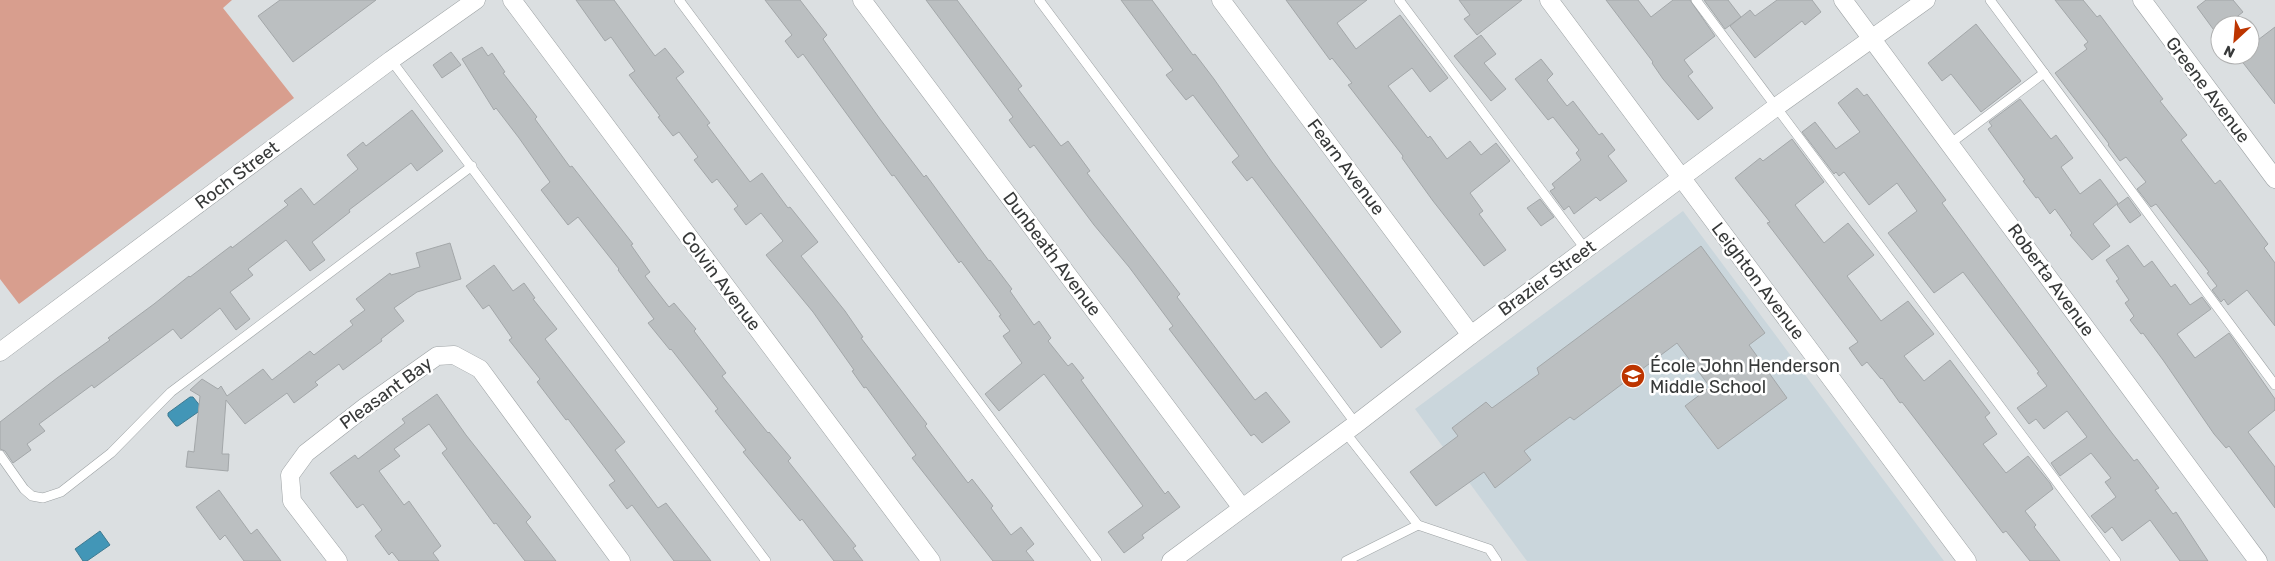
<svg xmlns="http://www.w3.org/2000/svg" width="2275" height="561" font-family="Rubik,sans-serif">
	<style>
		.built { fill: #cad6dc }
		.green { fill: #d89e8e }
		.water { fill: #4296b7; stroke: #3f7a91 }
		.building { fill: #bbbfc1; stroke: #a3a7a9 }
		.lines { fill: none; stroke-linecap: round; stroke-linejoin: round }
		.service-casing { stroke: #9da2a4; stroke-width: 10 }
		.minor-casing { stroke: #9da2a4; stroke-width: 19 }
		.service { stroke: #fff; stroke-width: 9 }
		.minor { stroke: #fff; stroke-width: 18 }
		.labels { text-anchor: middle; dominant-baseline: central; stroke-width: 5; stroke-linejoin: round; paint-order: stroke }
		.street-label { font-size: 18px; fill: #373939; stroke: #fff }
		.poi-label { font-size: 18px; fill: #373939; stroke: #fff; text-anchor: start }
	</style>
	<rect width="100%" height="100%" fill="#dbdfe1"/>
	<polygon class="built" points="1683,211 1944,561 1527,561 1415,409"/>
	<polygon class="green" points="0,0 232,0 223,8 294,98 19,304 0,279"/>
	<g class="water">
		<polygon points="190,397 193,397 201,407 201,410 178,426 176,426 168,416 168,413"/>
		<polygon points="100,531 110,545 87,561 83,561 75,549"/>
	</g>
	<g class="building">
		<polygon points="280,0 376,0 293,62 258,16"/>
		<polygon points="576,0 614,0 655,56 665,48 684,72 676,78 710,123 707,125 750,182 762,173 788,208 790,207 818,242 801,256 845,311 863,337 861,338 927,424 925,426 968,483 972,479 993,506 991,508 1011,535 1021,527 1034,544 1026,551 1034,561 993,561 912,458 916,455 866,387 864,388 852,371 854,370 813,312 766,255 783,241 761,213 746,225 734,209 738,206 717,179 712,183 694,160 698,157 679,132 673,136 658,117 660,116 629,75 635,71 611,37 605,41"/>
		<polygon points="765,0 800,0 827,35 823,39 880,119 924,177 926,175 989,261 990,260 1012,289 1010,291 1034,325 1039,321 1051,338 1048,341 1068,366 1072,363 1084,378 1081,380 1142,463 1165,494 1168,491 1180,507 1142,535 1144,538 1124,553 1108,532 1143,506 1044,374 999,411 985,394 1022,363 1003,336 1010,331 999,316 1001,315 961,261 959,263 894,175 892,176 803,54 798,58 785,41 792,35"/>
		<polygon points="926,0 957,0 1022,86 1018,89 1061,146 1068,141 1090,171 1087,173 1180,294 1177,297 1255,400 1266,392 1290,422 1262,443 1254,434 1251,436 1169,329 1173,326 1129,267 1094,225 1034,145 1030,148 1009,120 1013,117"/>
		<polygon points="1121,0 1152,0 1193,55 1195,54 1214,79 1272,162 1401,332 1381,348 1252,177 1247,181 1232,162 1239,156 1193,95 1186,100 1166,75 1173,70"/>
		<polygon points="1286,0 1367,0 1337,23 1356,49 1400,15 1448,78 1430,92 1412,68 1388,86 1428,138 1430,136 1447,159 1470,141 1481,155 1496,143 1510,161 1470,193 1483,211 1479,214 1506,250 1484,266 1433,201 1402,158 1403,156 1348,85 1352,83 1332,58 1330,60"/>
		<polygon points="1459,0 1522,0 1477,35 1464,19 1470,15"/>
		<polygon points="1606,0 1638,0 1651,17 1673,0 1690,0 1715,36 1684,60 1693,72 1688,76 1713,108 1698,120 1663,79 1652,63 1653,62"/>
		<polygon points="1704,0 1728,0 1741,17 1725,29"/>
		<polygon points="1777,0 1812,0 1821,12 1805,25 1802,21 1755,58 1730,26 1750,10 1755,16"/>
		<polygon points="2055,0 2083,0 2097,17 2100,15 2156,90 2163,99 2160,101 2187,135 2181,140 2215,184 2220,180 2268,244 2264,248 2275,263 2275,326 2247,290 2228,305 2224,299 2221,302 2212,290 2217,286 2207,273 2209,272 2156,204 2151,207 2137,189 2146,182 2126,157 2120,161 2108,145 2109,144 2055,73 2087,49 2084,45 2088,42"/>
		<polygon points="2206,0 2233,0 2243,12 2234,19 2239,25 2220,25 2220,30 2216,33 2197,7"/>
		<polygon points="1976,24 2021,81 1981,112 1951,74 1942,81 1928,63"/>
		<polygon points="2275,27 2275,104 2237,55 2250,55 2250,46"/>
		<polygon points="1481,35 1496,54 1484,63 1506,89 1491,101 1454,56"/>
		<polygon points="482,47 488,56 492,53 505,72 503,73 537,117 535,119 570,167 572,166 633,244 631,245 650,272 645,276 669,307 674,303 696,329 694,331 726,373 722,376 768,433 769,432 791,458 788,461 856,546 853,548 863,561 834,561 802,519 800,521 743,452 746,450 715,411 718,409 671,349 670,350 648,323 654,319 618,270 619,269 578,217 568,225 541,190 550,182 519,138 496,108 494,110 462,59"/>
		<polygon points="451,52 461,65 442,78 433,65"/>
		<polygon points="1541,59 1553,74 1547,80 1567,106 1573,101 1599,135 1602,133 1615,150 1608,156 1627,181 1600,201 1596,197 1574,214 1569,206 1564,210 1550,191 1555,188 1552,184 1581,160 1576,153 1579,150 1553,117 1548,120 1515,79"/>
		<polygon points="1857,88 1864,96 1867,94 1946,200 1942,203 2112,433 2134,461 2137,459 2159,488 2155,490 2173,514 2176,512 2208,561 2180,561 2150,520 2122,541 2112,527 2105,533 2091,516 2116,497 2105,482 2111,478 2091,453 2060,476 2051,463 2087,437 2067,411 2044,429 2036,419 2029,424 2017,408 2047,386 2037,373 2039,372 1963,272 1934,293 1888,233 1917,211 1897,183 1869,205 1844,172 1839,176 1836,172 1834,174 1802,132 1815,122 1836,149 1860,132 1838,103"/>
		<polygon points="2020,99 2051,139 2056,135 2073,158 2061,167 2080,194 2100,179 2118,203 2093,224 2110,246 2092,260 2070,235 2072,233 2055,209 2050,214 2038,197 2036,198 2023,181 2025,180 1988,129 1992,126 1989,122"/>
		<polygon points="412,110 443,151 417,171 411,163 349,210 350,212 312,242 325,260 310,271 286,240 248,269 253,275 230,292 250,319 236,330 220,308 181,339 173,329 94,388 92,385 39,424 45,431 27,444 31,450 13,463 5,451 0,449 0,422 57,378 110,340 108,338 154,304 189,276 190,277 231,246 232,248 288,205 284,201 301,188 314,205 358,169 347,155 363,142 366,146"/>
		<polygon points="1792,139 1824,182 1795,205 1824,243 1848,223 1874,255 1847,276 1881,321 1908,301 1934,334 1904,356 1924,381 1950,360 1990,413 1985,417 1997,434 1983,444 2006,473 2028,456 2050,483 2053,489 2025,511 2036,525 2034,527 2060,561 2030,561 2006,531 2003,533 1902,402 1900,403 1882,378 1881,379 1867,362 1862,366 1849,348 1858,342 1767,223 1770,222 1735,178 1760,158 1763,161"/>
		<polygon points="2128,197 2141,215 2130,223 2117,205"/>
		<polygon points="1540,199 1554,217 1541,226 1527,208"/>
		<polygon points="450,243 461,279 417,292 394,308 404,321 381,339 382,341 343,370 339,364 315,382 318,385 294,403 287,393 245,424 226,400 222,454 229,454 228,471 186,467 188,451 194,452 200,396 190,390 202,379 218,389 221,386 227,396 263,369 272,380 310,351 314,355 353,325 350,321 365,310 356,299 390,273 391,275 420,267 416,253"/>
		<polygon points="2128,245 2144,267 2152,261 2171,287 2175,284 2190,305 2202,297 2211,309 2177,334 2195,358 2229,333 2275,399 2275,410 2248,432 2275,467 2275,508 2229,446 2226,448 2214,434 2163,360 2143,333 2141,334 2130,320 2134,316 2125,303 2129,300 2116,281 2119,279 2106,260"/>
		<polygon points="1701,246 1765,333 1749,345 1787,398 1718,449 1685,406 1710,387 1677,343 1574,420 1570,417 1524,451 1531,460 1495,488 1484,472 1436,506 1410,472 1458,436 1452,428 1486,402 1492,408 1539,374 1537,368"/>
		<polygon points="494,265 513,291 524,283 535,298 533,299 557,329 545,339 625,442 615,450 658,508 666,503 711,561 674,561 632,505 627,509 609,485 615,481 568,419 566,420 537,382 540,379 509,340 512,338 489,305 483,309 466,286"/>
		<polygon points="437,394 466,435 531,517 526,522 556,561 525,561 496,523 494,524 442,453 447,449 429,424 394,449 400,456 379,471 404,505 409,501 441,546 433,553 439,561 399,561 392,552 389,555 375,536 382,530 363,504 357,508 330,473 355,455 358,459 405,423 402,419"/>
		<polygon points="219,490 251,534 257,529 281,561 244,561 225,535 220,540 196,507"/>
	</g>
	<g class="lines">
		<g class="service-casing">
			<g id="service">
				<polyline points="679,0 1097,561"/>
				<polyline points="1039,0 1356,424"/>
				<polyline points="1399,0 1586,250"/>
				<polyline points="1696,0 2116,561"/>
				<polyline points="1990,0 2275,385"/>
				<polyline points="391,60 766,561"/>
				<polyline points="1951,143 2044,73"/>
				<polyline points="1345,432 1418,525 1489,549 1497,561"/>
				<polyline points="0,455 24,489 32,496 43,498 61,492 111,453 171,392 472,166"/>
				<polyline points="1346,561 1418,525"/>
			</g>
		</g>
		<g class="minor-casing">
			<g id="minor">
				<polyline points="512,0 931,561"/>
				<polyline points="862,0 1242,508"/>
				<polyline points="1221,0 1471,335"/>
				<polyline points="1549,0 1967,561"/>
				<polyline points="1843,0 2258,561"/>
				<polyline points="2142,0 2275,179"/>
				<polyline points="0,352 391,60 476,0"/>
				<polyline points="338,561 292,501 290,475 306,453 365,407 437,356 454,355 480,369 621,561"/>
				<polyline points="1171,561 1356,424 1471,335 1776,107 1926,0"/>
			</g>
		</g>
		<use href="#service" class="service"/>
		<use href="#minor" class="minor"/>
	</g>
	<defs>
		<g id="school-disc" transform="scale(1.25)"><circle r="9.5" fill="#bd3500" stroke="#fff"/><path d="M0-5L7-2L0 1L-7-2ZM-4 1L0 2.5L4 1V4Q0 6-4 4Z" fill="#fff"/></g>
	</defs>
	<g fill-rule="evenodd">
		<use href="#school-disc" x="1633" y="376"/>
	</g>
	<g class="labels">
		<g class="street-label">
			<text transform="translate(2208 90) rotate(53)">Greene Avenue</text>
			<text transform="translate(1346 167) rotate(53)">Fearn Avenue</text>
			<text transform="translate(237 175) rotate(-37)">Roch Street</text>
			<text transform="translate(1052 254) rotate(53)">Dunbeath Avenue</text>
			<text transform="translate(1547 278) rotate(-36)">Brazier Street</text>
			<text transform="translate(2051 280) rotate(54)">Roberta Avenue</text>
			<text transform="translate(721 281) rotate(53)">Colvin Avenue</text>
			<text transform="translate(1758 281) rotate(53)">Leighton Avenue</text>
			<text transform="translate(386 393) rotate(-36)">Pleasant Bay</text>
		</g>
		<g class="poi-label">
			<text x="1650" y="366">École John Henderson<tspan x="1650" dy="21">Middle School</tspan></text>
		</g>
	</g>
	<g transform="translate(2235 40) rotate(206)"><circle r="24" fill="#ffffff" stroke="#afb0b0"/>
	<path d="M0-4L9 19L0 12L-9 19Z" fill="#bd3500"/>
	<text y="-8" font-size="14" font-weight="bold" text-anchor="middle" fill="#373939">N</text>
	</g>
</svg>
